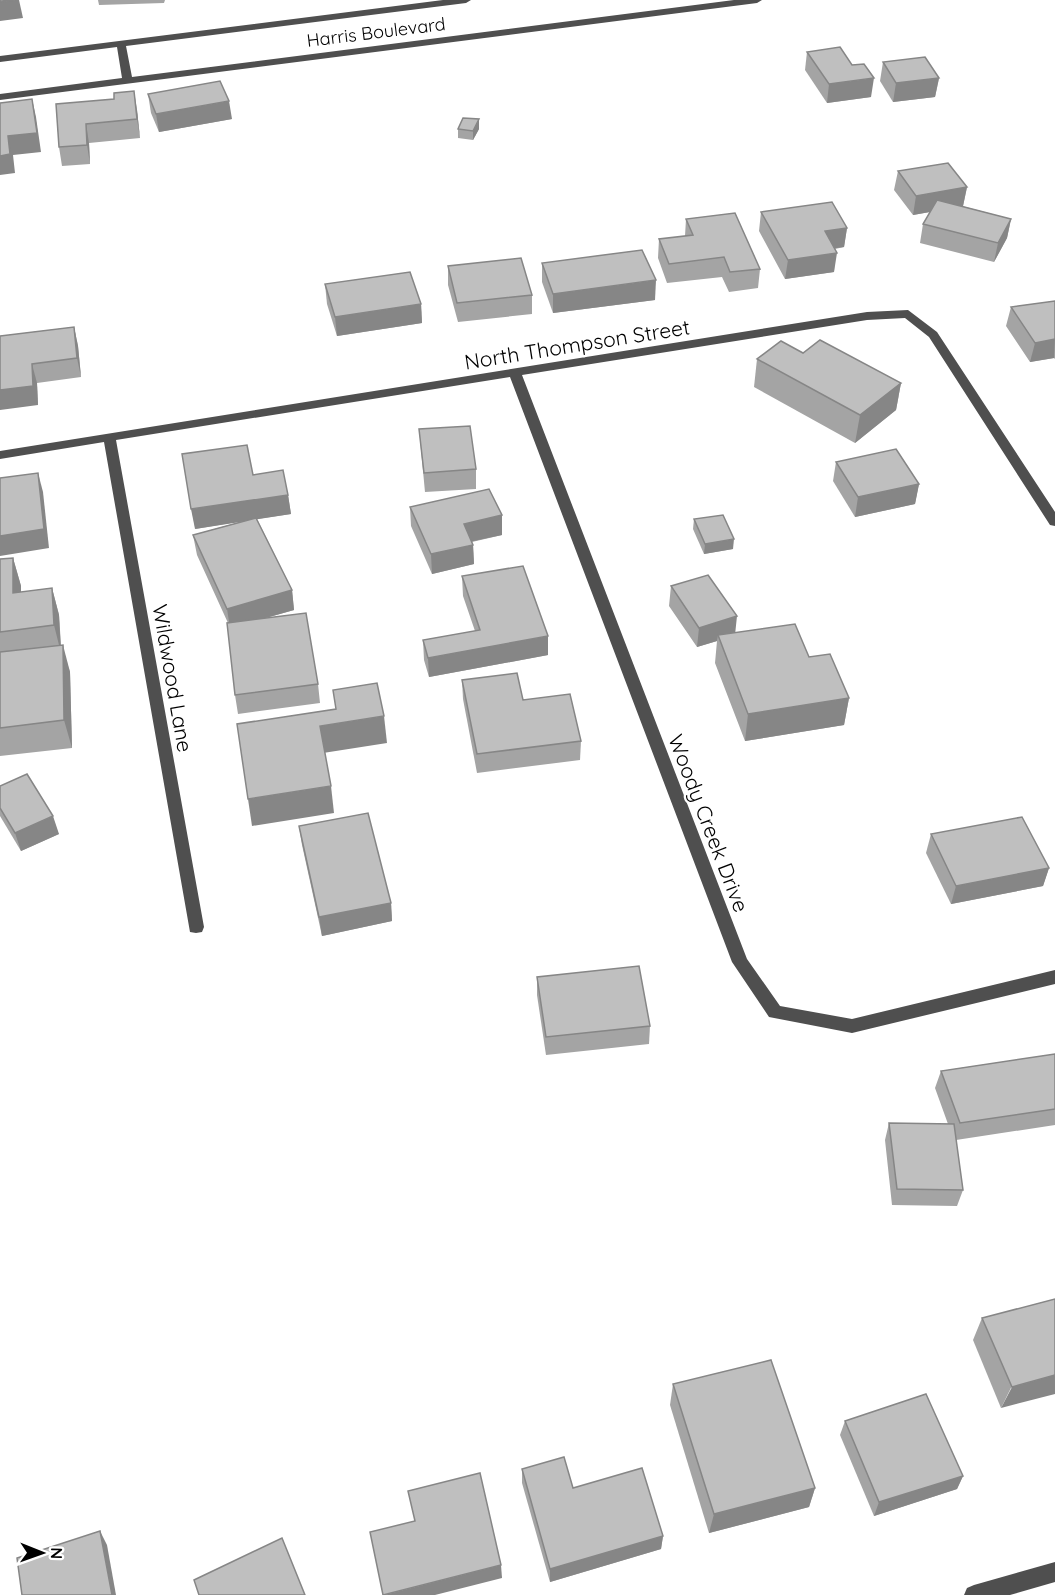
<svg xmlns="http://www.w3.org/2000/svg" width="1055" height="1595" font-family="Quicksand,sans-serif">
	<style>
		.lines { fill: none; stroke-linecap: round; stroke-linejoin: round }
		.minor { fill: #4f4f4f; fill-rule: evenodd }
		.wall { fill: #a4a4a4 }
		.shaded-wall { fill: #868686 }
		.building { fill: #bfbfbf; stroke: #868686; stroke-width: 1.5 }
		.labels { text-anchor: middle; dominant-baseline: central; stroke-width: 4.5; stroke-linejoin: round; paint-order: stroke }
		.far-street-label { font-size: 18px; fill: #000; stroke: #fff }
		.street-label { font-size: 21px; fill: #000; stroke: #fff }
	</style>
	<rect width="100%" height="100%" fill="#fff"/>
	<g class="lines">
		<g class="minor">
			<polygon points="443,0 471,0 466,3 126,46 132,77 734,0 762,0 757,3 0,100 0,94 122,78 117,47 0,62 0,56"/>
			<polygon points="908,310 937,332 1055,512 1055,526 1050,525 929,337 905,318 867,320 522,375 747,959 780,1006 852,1019 1055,970 1055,984 852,1033 769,1017 732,962 510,377 116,440 204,927 202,932 196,933 190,932 104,442 0,459 0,451 867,312"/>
			<polygon points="1055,1562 1055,1582 1010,1595 964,1595 967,1588 974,1585"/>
		</g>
	</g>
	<g class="wall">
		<polygon points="98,0 165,0 164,3 99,5"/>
		<polygon points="807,52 871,97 827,103 805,70"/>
		<polygon points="883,62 939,78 935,97 893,102 880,81"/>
		<polygon points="148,94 232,119 159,132 151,113"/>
		<polygon points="56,104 137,110 140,138 89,143 90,164 62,166 59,147"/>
		<polygon points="479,119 479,129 473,140 458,138 458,129"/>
		<polygon points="898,171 967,187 963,206 962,206 1011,219 1007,238 994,262 920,243 923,224 930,212 913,215 894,190"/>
		<polygon points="761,212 847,228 844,247 835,249 834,272 785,279 759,231"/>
		<polygon points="686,219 760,269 758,288 729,292 722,277 667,283 658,258 659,239 685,236"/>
		<polygon points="542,263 655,300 553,313 542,282"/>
		<polygon points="448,266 532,295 532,314 458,322 448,285"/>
		<polygon points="325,284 421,304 422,323 337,336 327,304"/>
		<polygon points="1055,301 1055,359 1054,358 1030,362 1006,326 1011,307"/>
		<polygon points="74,327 78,346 81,377 37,383 38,405 0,336"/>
		<polygon points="757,359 901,383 896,410 855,443 754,387"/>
		<polygon points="419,429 476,469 476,489 425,492"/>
		<polygon points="836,462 919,484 915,504 855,517 833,481"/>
		<polygon points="253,475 288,495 291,514 257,519 292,590 294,610 266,618 318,684 320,703 238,714 235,695 228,623 197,555 193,535 243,521 195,529"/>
		<polygon points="410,507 502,535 472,542 473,545 474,564 432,574 411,526"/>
		<polygon points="694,519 733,549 704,554 693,529"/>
		<polygon points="13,558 21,586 21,592 52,588 59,615 61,645 70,672 72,748 0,756 0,559"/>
		<polygon points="462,576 548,655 429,677 424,660 423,640 475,631 463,596"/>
		<polygon points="671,586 735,633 809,657 849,698 844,725 745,741 715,663 717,641 697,647 669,606"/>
		<polygon points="462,680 523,700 581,741 580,760 477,773 463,699"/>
		<polygon points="0,786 59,834 21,851 0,816"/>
		<polygon points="299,826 391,903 392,921 322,936 302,845"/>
		<polygon points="931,834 1049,868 1043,886 951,904 926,853"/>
		<polygon points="537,977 650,1026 649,1044 546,1055 537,995"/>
		<polygon points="1055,1054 1055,1125 956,1140 963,1190 957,1206 892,1205 885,1140 889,1123 948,1124 935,1088 941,1071"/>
		<polygon points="1055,1299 1001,1408 973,1340 982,1318"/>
		<polygon points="673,1384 815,1488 809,1507 709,1533 670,1405"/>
		<polygon points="845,1421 963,1476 957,1489 874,1516 840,1435"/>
		<polygon points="522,1469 573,1488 663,1536 661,1549 550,1582 522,1483"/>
	</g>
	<g class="shaded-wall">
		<polygon points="15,0 19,0 23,18 0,21 0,2"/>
		<polygon points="874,78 871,97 827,103 829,84"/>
		<polygon points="939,78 935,97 893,102 896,83"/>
		<polygon points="134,91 137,110 140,138 137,119"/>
		<polygon points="32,99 36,117 41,152 13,155 15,173 0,175 0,156 8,136"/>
		<polygon points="229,101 232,119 159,132 156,114"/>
		<polygon points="479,119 479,129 473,140 473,131"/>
		<polygon points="86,124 89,143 90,164 87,145"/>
		<polygon points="967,187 963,206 913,215 916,196"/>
		<polygon points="1011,219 1007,238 994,262 998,243"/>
		<polygon points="847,228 844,247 822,250 825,231"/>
		<polygon points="837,253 834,272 785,279 788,260"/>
		<polygon points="656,280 655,300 553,313 553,294"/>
		<polygon points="421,304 422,323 337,336 335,317"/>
		<polygon points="74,327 78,346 81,377 77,358"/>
		<polygon points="1055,339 1054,358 1030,362 1035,343"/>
		<polygon points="32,364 37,383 38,405 0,410 0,390"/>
		<polygon points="901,383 896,410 855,443 860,415"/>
		<polygon points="38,473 43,492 49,548 0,556 0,536"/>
		<polygon points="919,484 915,504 855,517 858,497"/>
		<polygon points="288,495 291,514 195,529 191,509"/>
		<polygon points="502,515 502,535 464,543 464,524"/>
		<polygon points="734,539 733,549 704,554 705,544"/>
		<polygon points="473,545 474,564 432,574 431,554"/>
		<polygon points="13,558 21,586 21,620 13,593"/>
		<polygon points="52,588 59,615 61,653 54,625"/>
		<polygon points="292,590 294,610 230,628 227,609"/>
		<polygon points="737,616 735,635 718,635 717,641 697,647 699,628"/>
		<polygon points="548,636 548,655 429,677 428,658"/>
		<polygon points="63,645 70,672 72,748 64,720"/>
		<polygon points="849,698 844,725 745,741 748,714"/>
		<polygon points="384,716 387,743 323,753 320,726"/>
		<polygon points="331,786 334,813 252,826 248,799"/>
		<polygon points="53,816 59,834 21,851 15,833"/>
		<polygon points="1049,868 1043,886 951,904 956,886"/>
		<polygon points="391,903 392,921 322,936 319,917"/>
		<polygon points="1055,1375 1055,1394 1001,1408 1012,1387"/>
		<polygon points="963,1476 957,1489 874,1516 879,1502"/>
		<polygon points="815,1488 809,1507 709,1533 714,1514"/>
		<polygon points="100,1531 107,1545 116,1595 112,1595"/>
		<polygon points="663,1536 661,1549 550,1582 550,1569"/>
		<polygon points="501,1565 502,1578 435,1595 384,1595"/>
	</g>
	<g class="building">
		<polygon points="0,0 15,0 0,2"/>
		<polygon points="840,47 852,65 864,64 874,78 829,84 807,52"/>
		<polygon points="925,57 939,78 896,83 883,62"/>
		<polygon points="220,81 229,101 156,114 148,94"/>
		<polygon points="134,91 137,119 86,124 87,145 59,147 56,104 114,99 114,93"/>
		<polygon points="32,99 37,133 8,136 10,154 0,156 0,103"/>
		<polygon points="463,118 479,119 473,131 458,129"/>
		<polygon points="948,163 967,187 916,196 898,171"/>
		<polygon points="937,200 1011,219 998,243 923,224"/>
		<polygon points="832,202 847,228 825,231 837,253 788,260 761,212"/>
		<polygon points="735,213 760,269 730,272 724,257 669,264 659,239 693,235 686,219"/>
		<polygon points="642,250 656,280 553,294 542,263"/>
		<polygon points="521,258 532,295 457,303 448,266"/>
		<polygon points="410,272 421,304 335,317 325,284"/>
		<polygon points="1055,301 1055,339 1035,343 1011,307"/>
		<polygon points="74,327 77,358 32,364 33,386 0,390 0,336"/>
		<polygon points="820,340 901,383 860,415 757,359 781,341 803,353"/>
		<polygon points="470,426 476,469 424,473 419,429"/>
		<polygon points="247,445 253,475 283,470 288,495 191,509 182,454"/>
		<polygon points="896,449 919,484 858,497 836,462"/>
		<polygon points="38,473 44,529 0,536 0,478"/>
		<polygon points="489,489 502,515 464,524 473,545 431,554 410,507"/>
		<polygon points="723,515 734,539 705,544 694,519"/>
		<polygon points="256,518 292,590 227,609 193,535"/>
		<polygon points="13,558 13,593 52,588 54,625 0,632 0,559"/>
		<polygon points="523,566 548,636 428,658 423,640 480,630 462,576"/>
		<polygon points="708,575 737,616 699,628 671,586"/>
		<polygon points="306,613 318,684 235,695 227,623"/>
		<polygon points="795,624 809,657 830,654 849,698 748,714 718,635"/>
		<polygon points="63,645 64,720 0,728 0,652"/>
		<polygon points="517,673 523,700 570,694 581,741 477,754 462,680"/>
		<polygon points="377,683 384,716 320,726 331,786 248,799 237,724 336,709 333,690"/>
		<polygon points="27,774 53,816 15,833 0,808 0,786"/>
		<polygon points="368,813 391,903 319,917 299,826"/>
		<polygon points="1022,817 1049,868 956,886 931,834"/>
		<polygon points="639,966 650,1026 546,1037 537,977"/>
		<polygon points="1055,1054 1055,1109 960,1123 941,1071"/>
		<polygon points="889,1123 954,1124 963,1190 897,1189"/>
		<polygon points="1055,1299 1055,1375 1012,1387 982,1318"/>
		<polygon points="771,1360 815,1488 714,1514 673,1384"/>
		<polygon points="926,1394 963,1476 879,1502 845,1421"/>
		<polygon points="564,1457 573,1488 642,1468 663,1536 550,1569 522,1469"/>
		<polygon points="480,1473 501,1565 383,1595 370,1532 415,1521 408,1491"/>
		<polygon points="100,1531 112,1595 22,1595 17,1558"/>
		<polygon points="282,1538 305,1595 199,1595 194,1580"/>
	</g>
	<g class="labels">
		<g class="far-street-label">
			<text transform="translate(376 32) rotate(-7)">Harris Boulevard</text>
		</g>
		<g class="street-label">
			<text transform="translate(577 344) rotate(-9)">North Thompson Street</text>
			<text transform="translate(173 678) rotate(80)">Wildwood Lane</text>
			<text transform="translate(709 823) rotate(69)">Woody Creek Drive</text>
		</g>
	</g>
	<g transform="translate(42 1553) rotate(91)" stroke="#ffffff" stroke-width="4.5" paint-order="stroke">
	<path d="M0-4.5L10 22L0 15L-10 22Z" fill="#000000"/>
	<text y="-9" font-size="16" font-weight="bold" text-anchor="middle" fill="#000000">N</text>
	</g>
</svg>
